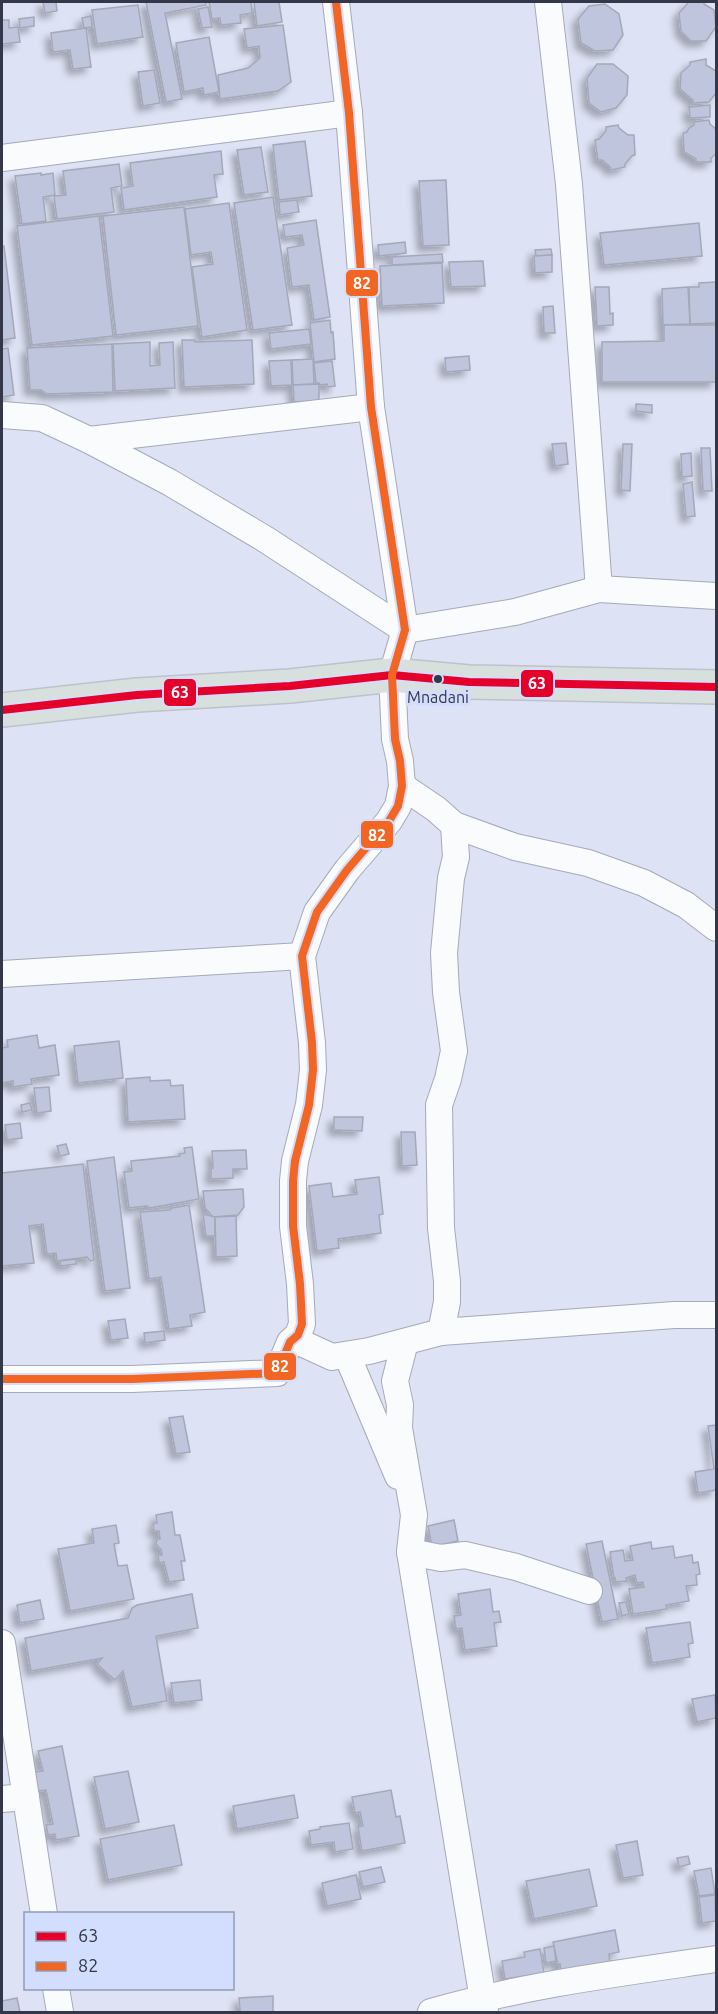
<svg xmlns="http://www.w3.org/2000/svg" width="718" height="2014" font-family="Ubuntu,sans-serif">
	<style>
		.building { fill: #bfc5dc; stroke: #a4a8b8; stroke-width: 1.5; filter: url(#shadow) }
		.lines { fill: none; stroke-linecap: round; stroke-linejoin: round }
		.street-casing { stroke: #a5a9b9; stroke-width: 28 }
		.highway-casing { stroke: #bfc1cb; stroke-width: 36 }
		.street { stroke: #fafbfd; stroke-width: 26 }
		.highway { stroke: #d7e0dd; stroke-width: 33 }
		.bus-1-casing { stroke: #d3ddfe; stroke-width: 12 }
		.bus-2-casing { stroke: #d3ddfe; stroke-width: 12 }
		.bus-1 { stroke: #e4002b; stroke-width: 8 }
		.bus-2 { stroke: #f26522; stroke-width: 8 }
		.bus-dot { fill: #333747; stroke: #d3ddfe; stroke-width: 2 }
		.labels { text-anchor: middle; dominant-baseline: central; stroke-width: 6; stroke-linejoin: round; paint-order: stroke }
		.bus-label { font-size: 16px; fill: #333747; stroke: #d3ddfe }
		.line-badge { stroke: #d3ddfe; stroke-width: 2 }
		.badge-label { font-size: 16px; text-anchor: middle; font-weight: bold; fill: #fff }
	</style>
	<defs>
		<filter id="shadow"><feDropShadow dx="-5.5" dy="5.5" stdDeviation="3" flood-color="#0004"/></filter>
	</defs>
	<rect width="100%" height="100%" fill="#dde2f4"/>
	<g class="building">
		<polygon points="43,2 56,2 57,11 45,13"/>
		<polygon points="146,2 206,2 206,5 165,13 182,99 166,102"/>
		<polygon points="209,2 251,2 252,13 240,15 241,23 221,25 220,18 212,19"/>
		<polygon points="254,2 279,2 282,22 257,26"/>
		<polygon points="688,2 704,2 704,4 714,10 716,27 706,41 691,41 681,31 679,13 687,4"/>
		<polygon points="605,4 619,14 623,35 613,50 595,51 581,43 578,19 589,6"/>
		<polygon points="138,5 143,37 97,44 92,10"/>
		<polygon points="208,7 212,27 202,28 198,9"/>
		<polygon points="91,16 92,27 84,28 82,18"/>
		<polygon points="34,17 34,26 20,28 19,19"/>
		<polygon points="2,20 9,20 9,28 18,27 20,42 2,44"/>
		<polygon points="283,25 291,82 278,91 220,99 218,75 248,68 260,58 259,46 247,48 244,29"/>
		<polygon points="86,28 91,67 73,69 70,50 53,52 51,33"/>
		<polygon points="209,37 219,92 204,95 203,88 184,92 176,43"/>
		<polygon points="706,59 706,65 716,71 716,93 709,102 693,103 693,100 680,89 681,73 690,65 690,62"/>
		<polygon points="597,64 613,64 628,76 627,95 616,108 601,112 589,103 587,78"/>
		<polygon points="154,70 160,103 143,106 138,72"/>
		<polygon points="710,105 710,117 690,118 689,107"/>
		<polygon points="709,120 710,124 716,129 716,154 711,158 711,162 696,162 696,159 684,152 683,133 687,132 689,128 694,125 694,122"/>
		<polygon points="618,125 619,128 628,135 634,135 635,155 632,156 625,164 625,167 611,170 610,167 602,160 598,160 595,140 599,139 606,131 606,127"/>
		<polygon points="305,141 312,196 279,200 273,145"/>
		<polygon points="261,147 268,192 244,195 237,150"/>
		<polygon points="221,151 223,174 214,175 217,197 124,210 121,188 133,186 130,163"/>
		<polygon points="119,164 122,186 111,188 114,212 57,219 54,196 66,195 63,171"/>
		<polygon points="41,173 41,175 53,173 55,195 43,197 46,221 22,224 15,176"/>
		<polygon points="446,180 449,245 423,246 419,181"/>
		<polygon points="273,197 292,325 253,330 234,203"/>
		<polygon points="297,200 299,212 280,215 279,202"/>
		<polygon points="229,203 247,330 202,337 192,267 213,264 211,252 191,255 185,209"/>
		<polygon points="184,207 198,326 116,335 103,216"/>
		<polygon points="99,216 113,336 32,345 17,226"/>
		<polygon points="316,220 330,317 314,320 309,285 292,287 287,248 304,245 302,235 285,237 283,225"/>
		<polygon points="699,223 702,256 604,265 600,233"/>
		<polygon points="405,242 406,253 379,256 378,245"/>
		<polygon points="2,246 4,246 15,338 2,340"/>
		<polygon points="551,249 552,255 536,256 535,250"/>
		<polygon points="442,254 443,262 392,265 392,257"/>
		<polygon points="552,255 552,272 535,273 534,256"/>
		<polygon points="483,261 485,286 451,287 449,262"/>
		<polygon points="442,263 444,303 382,306 380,266"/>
		<polygon points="716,282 716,323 690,324 689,287 699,287 699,283"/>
		<polygon points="595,287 609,287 610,314 613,313 613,325 597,326"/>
		<polygon points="688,287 690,324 663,325 662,289"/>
		<polygon points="553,306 555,333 544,333 543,307"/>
		<polygon points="330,320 331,333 333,332 335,359 314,362 310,323"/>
		<polygon points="664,325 716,325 716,382 602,382 602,342 664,341"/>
		<polygon points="309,329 311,344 271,349 269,333"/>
		<polygon points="182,340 195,340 195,342 252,340 254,384 184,387"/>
		<polygon points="150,342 150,366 160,365 159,343 173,342 175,388 115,391 113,344"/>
		<polygon points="112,344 113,392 47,394 41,390 30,390 27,348"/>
		<polygon points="8,348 14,395 2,397 2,349"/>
		<polygon points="469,356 470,370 446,372 445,358"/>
		<polygon points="313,359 314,384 293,385 292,360"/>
		<polygon points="291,360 292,385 271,386 269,361"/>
		<polygon points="332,361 335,386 328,387 327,384 320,385 319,383 316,383 314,363"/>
		<polygon points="319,384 319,401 294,402 293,385"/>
		<polygon points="636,404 652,405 652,413 636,411"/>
		<polygon points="566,443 568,464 555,466 552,444"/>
		<polygon points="623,444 632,444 630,491 621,490"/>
		<polygon points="701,448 710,448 712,491 703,491"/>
		<polygon points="691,453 692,476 682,477 681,454"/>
		<polygon points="692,482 695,516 686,517 683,484"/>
		<polygon points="37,1035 39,1048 55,1045 59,1075 31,1079 32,1084 13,1087 13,1081 2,1083 2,1048 8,1047 7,1040"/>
		<polygon points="119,1041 123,1078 78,1083 74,1046"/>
		<polygon points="150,1077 150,1081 170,1080 171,1086 183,1085 185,1119 128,1122 126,1079"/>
		<polygon points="49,1087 51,1111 37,1113 34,1088"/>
		<polygon points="30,1103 32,1110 22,1112 21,1105"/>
		<polygon points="334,1117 363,1117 362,1131 334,1130"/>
		<polygon points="20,1123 22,1138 7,1140 5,1125"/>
		<polygon points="401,1132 415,1132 417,1165 402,1166"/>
		<polygon points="66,1144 69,1154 60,1156 57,1146"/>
		<polygon points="192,1147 199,1199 150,1208 147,1206 129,1208 124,1172 132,1171 131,1161 180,1156 179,1154 185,1153 184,1148"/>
		<polygon points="246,1150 247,1169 233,1169 233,1178 211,1179 211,1169 213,1168 212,1151"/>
		<polygon points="114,1157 130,1288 105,1291 87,1161"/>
		<polygon points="83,1164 94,1260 90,1261 87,1257 57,1261 56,1253 47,1254 43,1224 29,1226 34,1263 2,1266 2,1173"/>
		<polygon points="379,1177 383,1214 379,1215 381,1233 338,1239 339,1248 317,1251 309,1186 331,1183 333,1197 357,1194 355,1180"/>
		<polygon points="243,1189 244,1207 238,1215 213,1217 205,1208 203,1191"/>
		<polygon points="189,1205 205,1312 190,1315 192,1326 169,1329 161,1277 149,1279 140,1212 170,1210 172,1208"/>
		<polygon points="203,1214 215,1217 215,1236 206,1236"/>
		<polygon points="236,1216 237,1256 216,1257 215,1217"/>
		<polygon points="76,1259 76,1264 61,1266 60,1261"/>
		<polygon points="125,1319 128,1338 111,1340 108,1321"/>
		<polygon points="164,1331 165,1340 145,1343 144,1333"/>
		<polygon points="183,1416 190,1452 176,1454 169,1418"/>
		<polygon points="716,1425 716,1490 698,1493 695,1472 714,1469 708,1426"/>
		<polygon points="172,1512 175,1535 180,1535 185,1561 181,1561 184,1580 169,1582 164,1562 159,1563 158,1555 162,1555 161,1549 159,1548 156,1544 157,1539 160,1539 159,1531 154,1531 153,1524 157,1523 156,1515"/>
		<polygon points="454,1520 458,1541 432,1547 428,1526"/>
		<polygon points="116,1525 119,1543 114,1544 118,1566 127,1565 134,1599 70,1611 58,1549 94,1543 92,1529"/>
		<polygon points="602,1541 618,1619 602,1622 586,1544"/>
		<polygon points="651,1542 652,1549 673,1546 675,1558 692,1555 693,1563 698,1562 700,1574 696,1575 697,1585 686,1586 689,1601 666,1605 667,1609 633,1614 629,1589 644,1587 643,1582 637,1583 635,1575 626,1578 627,1581 616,1582 615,1578 614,1579 610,1552 623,1550 625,1561 633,1560 630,1546"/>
		<polygon points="490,1589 493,1612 499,1611 501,1622 494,1623 497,1646 465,1650 462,1628 456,1629 454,1616 461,1615 458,1594"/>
		<polygon points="192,1594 198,1628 156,1636 167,1701 132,1707 123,1671 115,1680 97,1664 102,1658 31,1671 25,1638 128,1618 132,1608 137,1605"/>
		<polygon points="40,1600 44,1619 20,1623 17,1605"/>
		<polygon points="626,1602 629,1614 622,1616 619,1603"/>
		<polygon points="690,1622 693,1643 688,1644 690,1657 652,1663 646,1628"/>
		<polygon points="200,1680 202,1700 174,1703 171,1683"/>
		<polygon points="715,1695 716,1718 697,1722 692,1699"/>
		<polygon points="62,1746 79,1836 56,1840 55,1834 48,1835 46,1825 53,1824 46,1790 38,1791 35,1772 43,1771 38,1751"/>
		<polygon points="128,1771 139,1822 105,1829 94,1777"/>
		<polygon points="391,1790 396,1817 400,1816 405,1843 362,1851 358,1827 363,1826 360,1812 355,1813 352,1797"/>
		<polygon points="294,1795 298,1818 237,1829 233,1806"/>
		<polygon points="349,1823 353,1849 335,1852 334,1842 311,1845 309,1831 320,1829 320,1827"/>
		<polygon points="174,1825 182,1865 108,1880 100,1839"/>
		<polygon points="637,1841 643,1875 623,1878 616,1845"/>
		<polygon points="688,1856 690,1864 679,1867 677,1858"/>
		<polygon points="381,1867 385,1882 363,1887 359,1872"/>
		<polygon points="711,1868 715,1894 699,1896 694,1871"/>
		<polygon points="589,1869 597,1906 534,1919 526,1881"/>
		<polygon points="356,1875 361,1899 327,1906 322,1883"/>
		<polygon points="715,1895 716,1921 702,1923 699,1897"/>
		<polygon points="615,1930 619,1952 609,1954 610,1963 561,1972 560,1964 558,1965 553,1942"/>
		<polygon points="554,1946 556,1961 546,1963 544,1948"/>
		<polygon points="540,1949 544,1973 505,1979 502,1961 525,1957 524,1952"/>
		<polygon points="273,1996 273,2012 240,2012 239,1998"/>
		<polygon points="17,1998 20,2012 2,2012 2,2001"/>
	</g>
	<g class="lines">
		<g class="street-casing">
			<g id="street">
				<polyline points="548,2 569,184 599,589"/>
				<polyline points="2,158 349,113"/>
				<polyline points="2,415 42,418 89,440 169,482 265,539 405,630 515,612 599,589 716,596"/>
				<polyline points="89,440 371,407"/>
				<polyline points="402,786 436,809 454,825 515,847 588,863 644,883 686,905 716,928"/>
				<polyline points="2,974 302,956"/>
				<polyline points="441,1332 447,1302 447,1281 441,1228 439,1105 448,1079 454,1051 446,992 444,953 451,878 456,857 454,825"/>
				<polyline points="295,1340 332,1357 369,1351 441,1332 674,1315 716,1315"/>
				<polyline points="405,1342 395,1381 400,1405 399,1428 414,1515 410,1552 485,2012"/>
				<polyline points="347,1355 398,1476"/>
				<polyline points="2,1379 132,1379 277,1373 290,1342 298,1335 302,1324 300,1284 293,1226 293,1181 295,1161 309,1105 313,1070 312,1043 302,956 317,912 347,870 389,821 398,806 402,786 400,761 395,739 392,675 405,630 371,407 349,113 336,2"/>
				<polyline points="410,1552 441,1558 465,1555 516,1567 589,1591"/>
				<polyline points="2,1643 44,1914"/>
				<polyline points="2,1799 26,1797"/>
				<polyline points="56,1988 60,2012"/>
				<path d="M431 2012C524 1985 620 1973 716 1959"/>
			</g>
		</g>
		<g class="highway-casing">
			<polyline id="highway" points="2,710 137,695 290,686 392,675 469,682 716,687"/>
		</g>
		<use href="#street" class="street"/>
		<use href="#highway" class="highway"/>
		<g class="bus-1-casing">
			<polyline id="bus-1" points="2,710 137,695 290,686 392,675 469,682 716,687"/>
		</g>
		<g class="bus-2-casing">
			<polyline id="bus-2" points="2,1379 132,1379 277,1373 290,1342 298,1335 302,1324 300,1284 293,1226 293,1181 295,1161 309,1105 313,1070 312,1043 302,956 317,912 347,870 389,821 398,806 402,786 400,761 395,739 392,675 405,630 371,407 349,113 336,2"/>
		</g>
		<use href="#bus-1" class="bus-1"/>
		<use href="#bus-2" class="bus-2"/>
	</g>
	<circle class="bus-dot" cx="438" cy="679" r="5"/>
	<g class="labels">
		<g class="bus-label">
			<text x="438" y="697">Mnadani</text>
		</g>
	</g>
	<g class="line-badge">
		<rect x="345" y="269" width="34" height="28" rx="6" fill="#f26522"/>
		<rect x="520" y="669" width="34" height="29" rx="6" fill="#e4002b"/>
		<rect x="163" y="678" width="34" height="29" rx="6" fill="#e4002b"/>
		<rect x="360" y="820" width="34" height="29" rx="6" fill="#f26522"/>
		<rect x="263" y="1352" width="34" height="29" rx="6" fill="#f26522"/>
	</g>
	<g class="badge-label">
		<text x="362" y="289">82</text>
		<text x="537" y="689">63</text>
		<text x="180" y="698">63</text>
		<text x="377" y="841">82</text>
		<text x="280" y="1372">82</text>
	</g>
	<rect width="718" height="2014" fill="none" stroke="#333747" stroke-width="6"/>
	<rect x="24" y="1912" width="210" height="78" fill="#d3ddfe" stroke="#939bb5" stroke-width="1.5"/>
	<rect x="36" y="1932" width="30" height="9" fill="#e4002b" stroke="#939bb5" stroke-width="1.5"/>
	<text x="78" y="1942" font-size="18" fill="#333747">63</text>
	<rect x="36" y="1962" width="30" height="9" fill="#f26522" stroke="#939bb5" stroke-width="1.5"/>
	<text x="78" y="1972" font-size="18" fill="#333747">82</text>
</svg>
